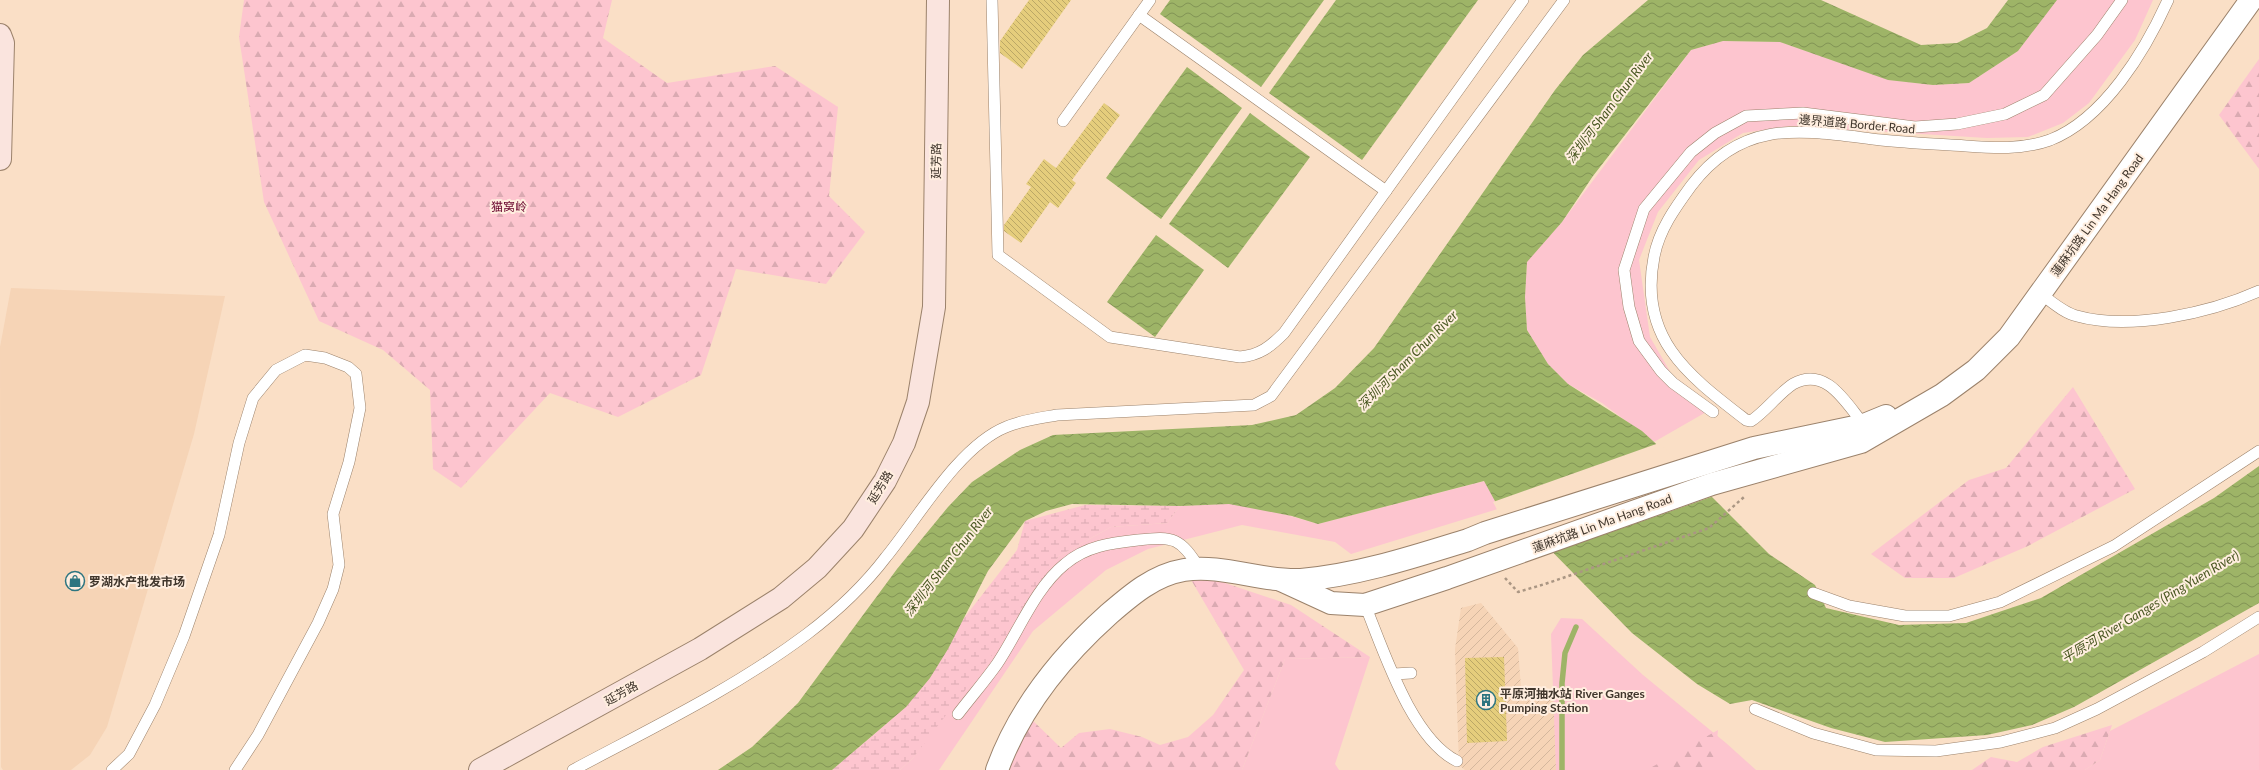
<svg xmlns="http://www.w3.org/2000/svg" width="2259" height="770" font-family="Lato,'Noto Sans SC',sans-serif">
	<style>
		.built { fill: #f6d4b6 }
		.industrial { fill: url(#industrial-furrows) }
		.green { fill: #fdc5cf }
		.forest { fill: url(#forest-firs) }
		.wetland { fill: url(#wetland-marsh) }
		.water { fill: url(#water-waves) }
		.pier { fill: #fadfc6 }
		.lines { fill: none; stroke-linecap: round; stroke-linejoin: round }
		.stream { stroke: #9eb467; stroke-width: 5.5 }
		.building { fill: url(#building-back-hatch) }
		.lane-casing { stroke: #9b826b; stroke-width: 12 }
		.street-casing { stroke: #9b826b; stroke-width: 24 }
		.secondary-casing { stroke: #9b826b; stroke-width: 24 }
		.path { stroke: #aa9683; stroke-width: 2.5; stroke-dasharray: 3 3; stroke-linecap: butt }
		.lane { stroke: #fff; stroke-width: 11 }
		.street { stroke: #fff; stroke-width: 22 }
		.secondary { stroke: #fae4de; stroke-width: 22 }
		.labels { text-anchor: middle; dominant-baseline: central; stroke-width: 4; stroke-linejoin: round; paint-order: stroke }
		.street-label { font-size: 12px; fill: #40362c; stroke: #ffeedf }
		.park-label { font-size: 12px; fill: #67002a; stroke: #ffeedf }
		.poi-label { font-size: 12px; font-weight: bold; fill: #40362c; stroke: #ffeedf; text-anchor: start }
		.water-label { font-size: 13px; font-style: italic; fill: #495721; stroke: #ffeedf }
	</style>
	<defs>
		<pattern id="industrial-furrows" width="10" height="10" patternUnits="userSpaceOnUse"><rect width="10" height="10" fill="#f6d4b6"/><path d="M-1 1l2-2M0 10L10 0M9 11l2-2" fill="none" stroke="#d4b79d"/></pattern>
		<pattern id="forest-firs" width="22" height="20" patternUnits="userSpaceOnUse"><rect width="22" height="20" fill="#fdc5cf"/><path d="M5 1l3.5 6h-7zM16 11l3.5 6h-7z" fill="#daaab2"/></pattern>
		<pattern id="wetland-marsh" width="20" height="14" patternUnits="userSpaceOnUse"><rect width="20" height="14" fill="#fdc5cf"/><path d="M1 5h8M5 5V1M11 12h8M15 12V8" fill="none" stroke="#daaab2"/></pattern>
		<pattern id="water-waves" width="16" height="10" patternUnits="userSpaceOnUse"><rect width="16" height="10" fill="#9eb467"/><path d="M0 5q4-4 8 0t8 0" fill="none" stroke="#829355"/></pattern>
		<pattern id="building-back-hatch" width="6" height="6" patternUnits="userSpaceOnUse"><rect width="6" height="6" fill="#e5cd7c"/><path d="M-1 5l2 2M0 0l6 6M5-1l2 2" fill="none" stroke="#bba766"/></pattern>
	</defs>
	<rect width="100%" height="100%" fill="#fadfc6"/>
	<polygon class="built" points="11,288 225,296 194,434 107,727 90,755 71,770 3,770 1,767 0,347"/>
	<polygon class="industrial" points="1481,603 1518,648 1522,701 1555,698 1556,770 1465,770 1459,765 1455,649 1461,608"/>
	<g class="green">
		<polygon points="2056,0 2153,0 2135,40 2089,103 2063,123 2028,137 1987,138 1790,126 1743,133 1699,160 1658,212 1639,260 1650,337 1672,375 1715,407 1654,442 1602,403 1568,384 1548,364 1527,330 1525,297 1527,261 1562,222 1691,50 1723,41 1780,42 1890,80 1933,85 1969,83 2018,51"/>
		<polygon points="1485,481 1501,508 1351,554 1335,542 1242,525 1148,549 1106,570 1033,631 939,770 900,770 913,758 1059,556 1111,527 1167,523 1180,506 1246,503 1318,524"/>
		<polygon points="1561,618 1582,619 1643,675 1726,743 1756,770 1556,770 1551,634"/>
		<polygon points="2259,654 2259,770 2085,770 2100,760 2110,731"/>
		<polygon points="1370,657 1335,764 1339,770 1242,770 1285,659"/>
	</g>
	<g class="forest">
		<polygon points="244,0 612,0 603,38 667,83 775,66 838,107 829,196 865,232 826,284 736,269 701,375 618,417 550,393 461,488 433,469 430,390 383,350 319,321 264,202 239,37"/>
		<polygon points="2259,59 2259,169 2219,115"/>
		<polygon points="2073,387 2135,489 2028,546 1954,578 1905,578 1871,554 1969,480 2006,468"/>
		<polygon points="1190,578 1216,580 1291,605 1370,657 1285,659 1242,770 1004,770 1025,713 1061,748 1079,733 1110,729 1142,737 1160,745 1188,737 1213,715 1244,670"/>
		<polygon points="2112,725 2100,760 2085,770 1972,770 1991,757 2017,762 2043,747"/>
		<polygon points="1718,730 1714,770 1656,770 1652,767"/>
	</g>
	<polygon class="wetland" points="1085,505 1180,506 1167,523 1111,527 1059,556 1000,645 913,758 900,770 832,770 906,707 961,622 1017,550 1025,521"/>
	<g class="water">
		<polygon points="1170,0 1324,0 1261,87 1160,14"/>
		<polygon points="1336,0 1478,0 1362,160 1269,93"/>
		<polygon points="1648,0 1821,0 1921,45 1957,43 1987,28 2008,0 2057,0 2018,51 1969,83 1933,85 1888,80 1780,42 1723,41 1691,50 1593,176 1562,222 1527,262 1525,297 1527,330 1548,364 1568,384 1642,431 1685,470 1769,554 1815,585 1826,608 1899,625 1966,623 2041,598 2214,498 2259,466 2259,603 2074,707 2032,725 1987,735 1885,742 1831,728 1752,700 1730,704 1697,684 1632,633 1527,526 1508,525 1484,481 1318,524 1292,516 1229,504 1180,506 1072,504 1046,511 1025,521 988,571 948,649 930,678 906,707 832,770 718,770 752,747 798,703 897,569 948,507 972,482 1020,450 1053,435 1252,425 1296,415 1335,388 1374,348 1555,90 1583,55"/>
		<polygon points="1187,67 1242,108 1161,219 1106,178"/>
		<polygon points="1250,113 1310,157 1228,268 1169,224"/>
		<polygon points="1156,235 1204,270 1155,337 1107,302"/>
	</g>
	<polygon class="pier" points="1659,443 1714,496 1551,553 1526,528 1506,527 1493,502"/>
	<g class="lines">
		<polyline class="stream" points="1562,770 1562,683 1565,653 1576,627"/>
	</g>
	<g class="building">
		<polygon points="1029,0 1071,0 1022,69 1000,53 1000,41"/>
		<polygon points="1104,103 1120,115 1072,180 1076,183 1058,208 1050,202 1021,243 1004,231 1004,225 1031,187 1026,184 1044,159 1056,168"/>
		<polygon points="1504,657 1507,741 1467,743 1465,658"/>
	</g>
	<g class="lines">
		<g class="lane-casing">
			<g id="lane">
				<path d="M992 0 998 255 1110 337 1240 357C1260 355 1270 347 1284 333L1523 0"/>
				<polyline points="1139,15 1386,191"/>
				<polyline points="1063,121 1150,0"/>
				<path d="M2041 294C2052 302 2064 313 2077 316 2130 331 2210 313 2259 291"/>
				<polyline points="1713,412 1673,383 1661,371 1639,341 1629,307 1624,270 1644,209 1691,152 1715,133 1746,116 1803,113 1915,127 1957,124 2005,114 2044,95 2097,35 2122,0"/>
				<path d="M1865 426C1847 405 1827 365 1793 384 1778 394 1766 411 1751 421L1746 420C1689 376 1638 339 1654 257 1659 230 1675 208 1691 186 1744 116 1805 131 1881 140 1909 143 1937 144 1966 146 1994 148 2022 150 2050 140 2104 119 2145 51 2168 0"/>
				<polyline points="1813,593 1849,606 1905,616 1949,616 2000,602 2114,546 2259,451"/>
				<path d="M1365 605C1384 651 1411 738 1457 761"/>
				<polyline points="1394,674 1411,673"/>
				<polyline points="1755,709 1813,733 1876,750 1936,751 2001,742 2055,728 2097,709 2203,652 2259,617"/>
				<path d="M958 714C971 697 985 681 997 664 1018 633 1035 588 1065 564 1086 546 1111 543 1138 540 1175 536 1180 538 1200 569"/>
				<polyline points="112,770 129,754 155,705 184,636 219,535 239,443 253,398 276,370 305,355 325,358 348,367 356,374 360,408 349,462 333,514 339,565 333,589 318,623 258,735 235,770"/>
				<path d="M573 770C652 728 735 688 807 634 836 612 864 586 886 557 918 518 959 446 1006 427 1022 420 1040 418 1057 415L1254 405 1271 396 1564 0"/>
			</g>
		</g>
		<g class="street-casing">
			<g id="street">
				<polyline points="1281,580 1331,603 1365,605 1447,578 1712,484 1861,442 1942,395 1976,370 2009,337 2251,0"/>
				<path d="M997 770C1019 709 1061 657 1109 614 1131 595 1154 575 1184 570 1223 564 1261 582 1301 580 1358 575 1413 557 1468 540L1485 533 1754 448 1864 425 1886 416"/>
			</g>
		</g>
		<g class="secondary-casing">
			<g id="secondary">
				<polyline points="0,35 3,43 0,159"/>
				<polyline points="480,770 700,649 781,598 817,568 853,529 885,481 904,443 918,402 934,307 938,0"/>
			</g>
		</g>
		<polyline class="path" points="1505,578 1518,592 1545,584 1709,528 1744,497"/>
		<use href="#lane" class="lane"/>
		<use href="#street" class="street"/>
		<use href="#secondary" class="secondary"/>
	</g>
	<defs>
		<g id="shop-ring" transform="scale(1)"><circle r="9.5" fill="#ffeedf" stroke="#2d7580" stroke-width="1.5"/><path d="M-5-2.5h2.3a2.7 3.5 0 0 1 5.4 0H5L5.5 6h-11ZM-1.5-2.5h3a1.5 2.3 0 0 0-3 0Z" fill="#2d7580"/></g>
		<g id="building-ring" transform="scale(1)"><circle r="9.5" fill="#ffeedf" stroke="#2d7580" stroke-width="1.5"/><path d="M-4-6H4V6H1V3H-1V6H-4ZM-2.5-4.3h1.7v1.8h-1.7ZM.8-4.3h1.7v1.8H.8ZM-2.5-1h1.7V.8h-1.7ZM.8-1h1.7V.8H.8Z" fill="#2d7580"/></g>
	</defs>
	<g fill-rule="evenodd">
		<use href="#shop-ring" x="75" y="581"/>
		<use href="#building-ring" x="1486" y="700"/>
	</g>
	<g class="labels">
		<g class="street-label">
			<text transform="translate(1857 124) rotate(5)">邊界道路 Border Road</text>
			<text transform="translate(936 161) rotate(-89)">延芳路</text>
			<text transform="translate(2097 215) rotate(-54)">蓮麻坑路 Lin Ma Hang Road</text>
			<text transform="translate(880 487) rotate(-59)">延芳路</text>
			<text transform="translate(1602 523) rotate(-20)">蓮麻坑路 Lin Ma Hang Road</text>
			<text transform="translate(621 693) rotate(-29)">延芳路</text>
		</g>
		<g class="park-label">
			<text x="509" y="206">猫窝岭</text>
		</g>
		<g class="poi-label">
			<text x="89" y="581">罗湖水产批发市场</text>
			<text x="1500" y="693">平原河抽水站 River Ganges<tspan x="1500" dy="14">Pumping Station</tspan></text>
		</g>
		<g class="water-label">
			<text transform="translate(1609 107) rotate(-53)">深圳河 Sham Chun River</text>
			<text transform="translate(1407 360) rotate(-45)">深圳河 Sham Chun River</text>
			<text transform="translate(948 561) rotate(-52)">深圳河 Sham Chun River</text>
			<text transform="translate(2150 606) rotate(-31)">平原河 River Ganges (Ping Yuen River)</text>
		</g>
	</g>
</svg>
